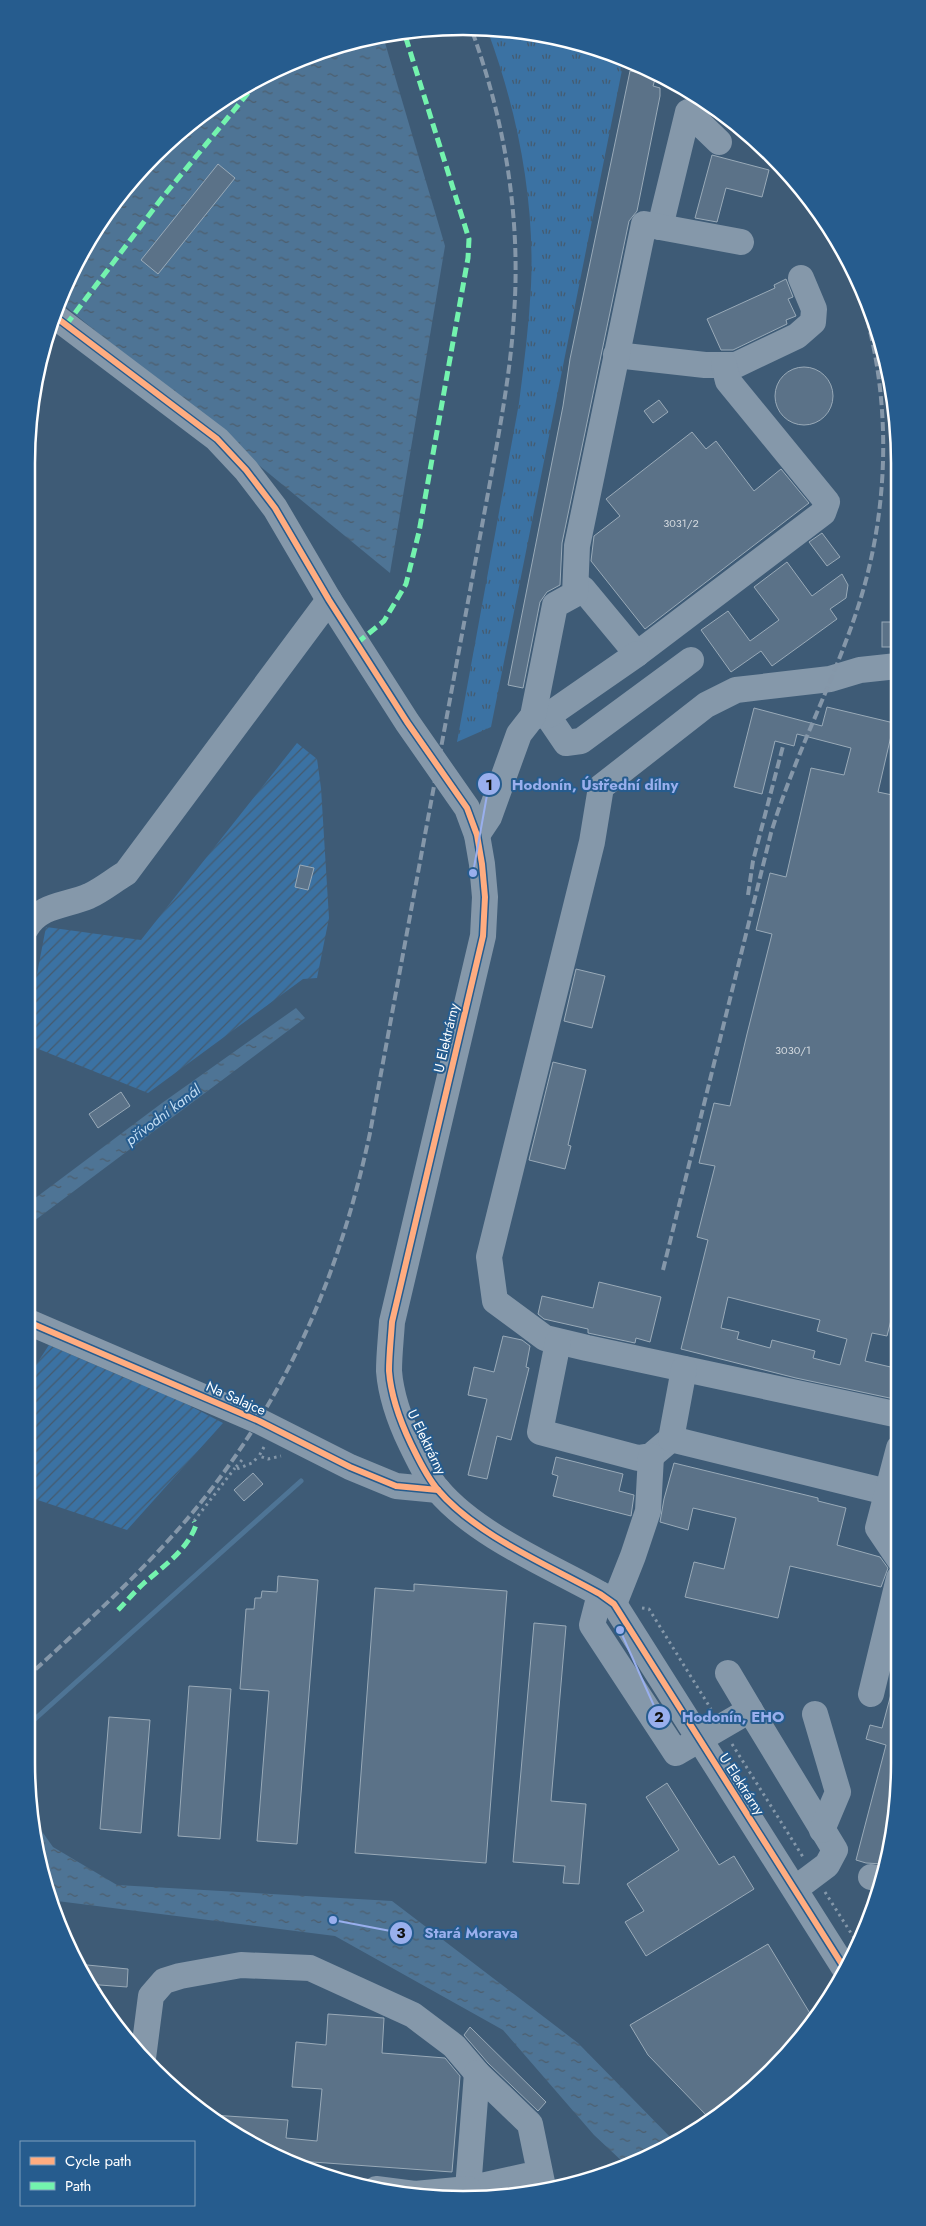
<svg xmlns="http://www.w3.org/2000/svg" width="926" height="2226" font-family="Jost,sans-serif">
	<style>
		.grass { fill: url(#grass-tufts) }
		.garden { fill: url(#garden-furrows) }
		.water { fill: url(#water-ripples) }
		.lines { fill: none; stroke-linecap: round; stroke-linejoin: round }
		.stream { stroke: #4e7495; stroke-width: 5 }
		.building { fill: #5b7288; stroke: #99aab8; fill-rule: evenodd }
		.path { stroke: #8598aa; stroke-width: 3; stroke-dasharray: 2.5 4; stroke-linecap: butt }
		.minor { stroke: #8598aa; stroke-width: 26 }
		.rail { stroke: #8597a9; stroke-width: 4; stroke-dasharray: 9 4; stroke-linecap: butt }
		.quiet { stroke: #73f3ae; stroke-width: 5; stroke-dasharray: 10 5; stroke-linecap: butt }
		.cycleway-casing { stroke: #265c8e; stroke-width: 9 }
		.cycleway { stroke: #ffac80; stroke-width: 6 }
		.labels { text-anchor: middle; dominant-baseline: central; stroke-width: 4; stroke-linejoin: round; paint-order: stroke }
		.number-label { font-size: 11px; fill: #d6dce1 }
		.street-label { font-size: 14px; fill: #fff; stroke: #265c8e }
		.water-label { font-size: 15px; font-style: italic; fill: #c2dcf2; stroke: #265c8e }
		.rim { fill: none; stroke: #fff; stroke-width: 2.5 }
		.leader { fill: none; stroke: #99afed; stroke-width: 2 }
		.callout-dot { fill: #99afed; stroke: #265c8e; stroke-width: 2 }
		.mark-label { font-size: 15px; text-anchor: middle; font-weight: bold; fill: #111 }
		.callout-label { font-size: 15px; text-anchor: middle; font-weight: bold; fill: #99afed; stroke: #265c8e; stroke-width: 4; stroke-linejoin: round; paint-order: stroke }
	</style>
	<defs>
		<pattern id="grass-tufts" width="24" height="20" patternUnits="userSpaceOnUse" patternTransform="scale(1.25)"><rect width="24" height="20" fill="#3b72a3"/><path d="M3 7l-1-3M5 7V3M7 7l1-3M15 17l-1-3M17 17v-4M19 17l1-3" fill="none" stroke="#455b6f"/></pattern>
		<pattern id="garden-furrows" width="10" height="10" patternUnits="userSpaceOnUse" patternTransform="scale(1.25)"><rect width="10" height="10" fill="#3b72a3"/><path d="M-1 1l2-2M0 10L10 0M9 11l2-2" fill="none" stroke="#455b6f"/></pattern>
		<pattern id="water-ripples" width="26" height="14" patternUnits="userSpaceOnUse" patternTransform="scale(1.25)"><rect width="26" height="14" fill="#4e7495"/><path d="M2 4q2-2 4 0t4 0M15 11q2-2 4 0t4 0" fill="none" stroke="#4d5e6d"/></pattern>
	</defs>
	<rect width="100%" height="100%" fill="#3e5b76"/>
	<path class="grass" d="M487 29C533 30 583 39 624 60L491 727 457 742 519 403C524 364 529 325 531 286 535 199 517 109 487 29Z"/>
	<g class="garden">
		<polygon points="297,743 317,759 321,788 329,918 317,978 303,979 148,1093 26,1044 26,1031 46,927 141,940"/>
		<polygon points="49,1345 130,1380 163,1392 223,1423 127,1530 26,1496 26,1380"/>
	</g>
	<g class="water">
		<polygon points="383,36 445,246 390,573 59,301 85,245 134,175 197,117 270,71 350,41"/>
		<polygon points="296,1008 305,1018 26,1227 26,1205 162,1103"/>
		<polygon points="36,1823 53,1847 117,1885 392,1901 578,2043 676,2143 624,2163 594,2135 503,2030 335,1936 49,1900"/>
	</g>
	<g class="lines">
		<polyline class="stream" points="26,1727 301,1481"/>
	</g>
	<g class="building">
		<polygon points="630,71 656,76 653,86 660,88 660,96 637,211 629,221 562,543 560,585 547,592 540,602 523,688 508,685 563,406 570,359"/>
		<polygon points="712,155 769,170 762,197 726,188 717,222 695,218"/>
		<polygon points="218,164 235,178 158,274 141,260"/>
		<polygon points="786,279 793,297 788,299 796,316 786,320 787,324 733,350 721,350 707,319 775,288 774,285"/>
		<circle cx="804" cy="396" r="29"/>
		<polygon points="659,400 668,412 653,423 644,411"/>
		<polygon points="692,432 706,449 716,441 754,491 781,469 809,503 645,629 591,561 594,536 620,516 606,499"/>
		<polygon points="822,533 840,557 827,566 809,542"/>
		<polygon points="787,562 812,596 842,574 848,585 846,598 830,609 837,619 772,666 761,651 731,672 701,630 728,611 750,641 779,620 754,587"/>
		<rect x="882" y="622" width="15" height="25"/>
		<path d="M827 707 894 723 878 792 897 796 899 1318 892 1316 887 1336 872 1333 865 1361 899 1369V1400L796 1378 681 1349 708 1240 697 1237 715 1166 699 1163 714 1103 730 1106 747 1034 772 934 756 930 770 873 786 877 811 768 844 775 851 748 797 734 794 746 775 741 762 794 734 787 754 708 822 726ZM728 1297 820 1320 817 1331 847 1339 840 1365 813 1358 815 1351 772 1340 770 1348 737 1339 739 1332 721 1328Z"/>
		<polygon points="300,865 314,868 308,890 295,887"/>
		<polygon points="576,969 605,976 592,1028 564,1021"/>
		<polygon points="553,1062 586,1070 568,1145 571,1146 565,1169 529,1160"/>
		<polygon points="121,1092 130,1106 98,1128 89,1114"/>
		<polygon points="599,1282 661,1297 650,1342 636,1338 635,1343 588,1333 588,1329 544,1319 538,1314 542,1296 593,1308"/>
		<polygon points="503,1336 522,1340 530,1346 526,1367 529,1368 511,1440 497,1436 487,1479 468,1475 487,1399 468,1395 474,1367 494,1372"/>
		<polygon points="556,1457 623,1474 619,1491 634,1495 631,1516 553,1496 558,1476 552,1474"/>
		<polygon points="674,1463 818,1498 818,1501 846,1508 837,1545 880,1557 888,1568 881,1587 790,1566 778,1618 685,1597 694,1562 724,1569 736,1518 693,1508 688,1530 660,1522 664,1499"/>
		<polygon points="253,1473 263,1484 244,1501 234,1490"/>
		<polygon points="278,1576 318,1580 297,1844 257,1841 269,1691 240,1689 246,1609 254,1609 255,1598 261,1598 262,1591 277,1592"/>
		<polygon points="414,1584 507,1591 486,1863 355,1853 375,1588 414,1591"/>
		<polygon points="534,1623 566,1626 551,1801 586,1804 579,1884 563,1883 565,1866 513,1862"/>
		<polygon points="895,1679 900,1680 900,1763 883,1864 866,1863 856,1860 886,1745 866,1739 870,1725 882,1728"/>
		<polygon points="189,1686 231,1689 220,1839 178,1836"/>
		<polygon points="109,1717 150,1720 141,1833 100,1829"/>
		<polygon points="667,1783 719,1865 734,1856 754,1889 646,1956 625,1922 644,1911 627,1884 679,1850 646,1797"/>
		<polygon points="768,1944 814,2020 809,2029 756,2086 707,2116 648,2055 630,2025"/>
		<polygon points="77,1964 128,1969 127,1987 86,1984"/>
		<polygon points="328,2014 384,2018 382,2053 445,2058 460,2076 452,2172 285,2160 245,2141 212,2115 288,2120 286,2138 317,2141 322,2089 292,2087 296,2042 326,2045"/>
		<polygon points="470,2027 546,2102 538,2111 488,2063 464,2035"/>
	</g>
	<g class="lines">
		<g class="path">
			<polyline points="264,1447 259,1456 268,1459 281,1456"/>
			<polyline points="242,1460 235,1468 237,1469 252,1463 259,1456"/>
			<polyline points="194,1521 235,1468"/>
			<polyline points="642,1608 649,1609 711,1709"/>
			<polyline points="732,1744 803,1857"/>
			<polyline points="825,1892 856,1941"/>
		</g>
		<g class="minor">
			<polyline points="660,227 688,112 719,142"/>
			<path d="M53 315 217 439 246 470 275 508 329 600 407 722 467 808 477 835 482 864 485 897 483 936 392 1322C391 1338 389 1355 389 1371 391 1397 400 1421 411 1444 419 1460 426 1476 438 1490 476 1535 548 1565 600 1594L614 1604 843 1966"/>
			<polyline points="616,355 705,365 736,365 797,336 813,322 814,309 801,278"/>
			<polyline points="576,584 583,589 637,654 823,513 827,502 728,381 724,365"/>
			<polyline points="897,666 860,670 830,679 736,690 706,705 601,787 592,842 489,1257 495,1301 545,1338 587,1348 899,1415"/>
			<polyline points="547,715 566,743 581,741 691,660"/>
			<polyline points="533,716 549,715 637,654"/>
			<polyline points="477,835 489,817 519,734 533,716 555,605 575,594 577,546 644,224 741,242"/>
			<path d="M26 928C41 904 66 906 89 896 102 890 114 880 126 873L329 600"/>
			<polyline points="26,1321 259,1421 350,1467 396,1486 438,1490"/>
			<polyline points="558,1342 540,1432 638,1458 651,1456 671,1439"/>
			<polyline points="684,1369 671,1439 887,1492"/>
			<polyline points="899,1448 878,1528 899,1559"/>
			<polyline points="600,1594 592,1625 676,1753 750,1710 835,1850 827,1865 795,1889"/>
			<polyline points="614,1604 633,1556 648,1511 651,1456"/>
			<polyline points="728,1673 750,1710"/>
			<polyline points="871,1694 899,1578"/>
			<polyline points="815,1714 838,1792 822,1830"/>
			<polyline points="871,1877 881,1879"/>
			<polyline points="143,2058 151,1996 164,1981 180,1976 241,1965 310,1968 413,2015 454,2046 477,2073"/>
			<polyline points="540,2173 468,2189 477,2073 530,2124 544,2192"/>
			<polyline points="376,2189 415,2194 468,2189"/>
		</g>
		<g class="rail">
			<polyline points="748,895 753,861 783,746"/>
			<path d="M663 1270 771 833C795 754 834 682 859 604 893 497 892 374 851 270"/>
			<path d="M26 1678C87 1622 150 1566 202 1501 291 1389 340 1272 370 1133L493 466C502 416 511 366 514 315 521 217 505 121 471 28"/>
		</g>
		<g class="quiet">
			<polyline points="66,325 162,198 253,87 256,80"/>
			<polyline points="357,643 384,621 406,584 419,532 468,258 469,239 404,32"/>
			<path d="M118 1610C126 1602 134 1592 143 1584 162 1567 187 1551 196 1525L194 1521"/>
		</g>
		<g class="cycleway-casing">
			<g id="cycleway">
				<path d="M53 315 217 439 246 470 275 508 329 600 407 722 467 808 477 835 482 864 485 897 483 936 392 1322C391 1338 389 1355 389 1371 391 1397 400 1421 411 1444 419 1460 426 1476 438 1490 476 1535 548 1565 600 1594L614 1604 843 1966"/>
				<polyline points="26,1321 259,1421 350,1467 396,1486 438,1490"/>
			</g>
		</g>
		<use href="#cycleway" class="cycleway"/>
	</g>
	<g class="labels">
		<g class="number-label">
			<text x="681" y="523">3031/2</text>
			<text x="793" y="1050">3030/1</text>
		</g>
		<g class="street-label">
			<text transform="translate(446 1038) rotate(-77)">U Elektrárny</text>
			<text transform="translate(236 1398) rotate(24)">Na Salajce</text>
			<text transform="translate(427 1442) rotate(64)">U Elektrárny</text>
			<text transform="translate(742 1784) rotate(57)">U Elektrárny</text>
		</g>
		<g class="water-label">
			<text transform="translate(163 1115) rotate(-37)">přívodní kanál</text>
		</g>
	</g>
	<path d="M0 0H926V2226H0ZM463 35H463A428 428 0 0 1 891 463V1763A428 428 0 0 1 463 2191H463A428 428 0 0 1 35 1763V463A428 428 0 0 1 463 35Z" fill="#265c8e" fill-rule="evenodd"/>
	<path class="rim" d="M463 35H463A428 428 0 0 1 891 463V1763A428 428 0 0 1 463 2191H463A428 428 0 0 1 35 1763V463A428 428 0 0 1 463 35Z"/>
	<path class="leader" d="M473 873L489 784M620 1630L659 1717M333 1920L401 1933"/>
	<g class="callout-dot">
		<circle cx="473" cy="873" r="5"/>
		<circle cx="620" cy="1630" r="5"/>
		<circle cx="333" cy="1920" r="5"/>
		<circle cx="489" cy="784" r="12"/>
		<circle cx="659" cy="1717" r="12"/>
		<circle cx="401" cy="1933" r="12"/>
	</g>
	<g class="mark-label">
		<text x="489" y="790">1</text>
		<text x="659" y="1722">2</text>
		<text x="401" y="1938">3</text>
	</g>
	<g class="callout-label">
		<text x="595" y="790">Hodonín, Ústřední dílny</text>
		<text x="733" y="1722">Hodonín, EHO</text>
		<text x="471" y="1938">Stará Morava</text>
	</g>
	<rect x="20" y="2141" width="175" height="65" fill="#265c8e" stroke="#7d9dbb"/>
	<rect x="30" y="2157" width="25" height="8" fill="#ffac80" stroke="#7d9dbb"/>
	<text x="65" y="2166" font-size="15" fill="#ffffff">Cycle path</text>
	<rect x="30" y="2182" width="25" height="8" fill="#73f3ae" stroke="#7d9dbb"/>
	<text x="65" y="2191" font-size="15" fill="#ffffff">Path</text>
</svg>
